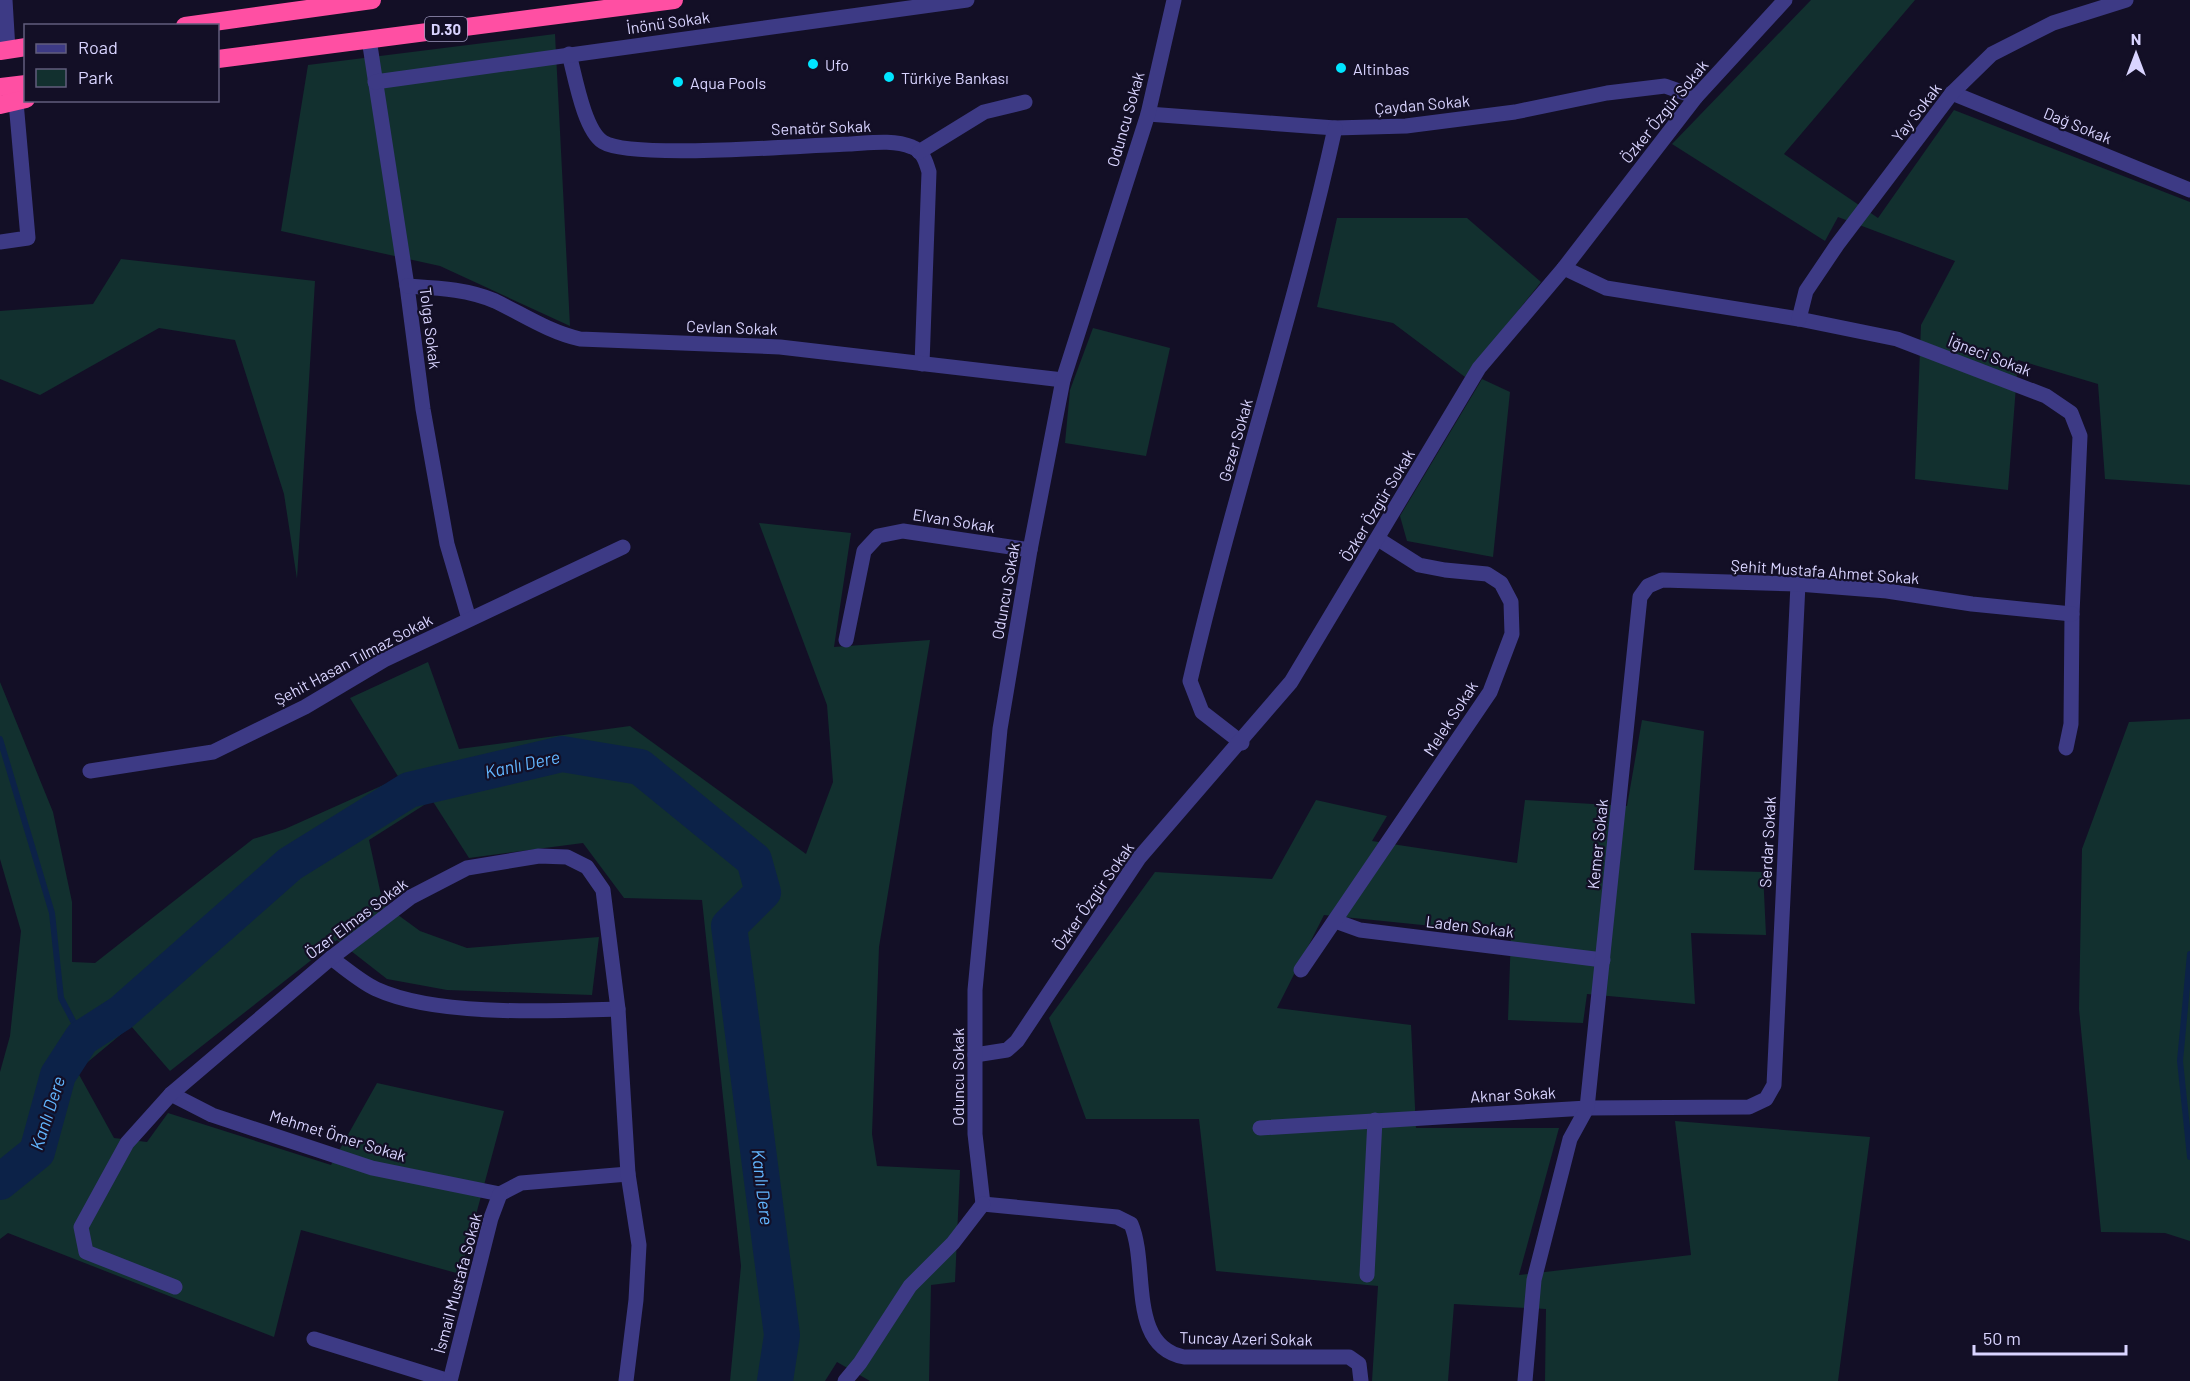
<svg xmlns="http://www.w3.org/2000/svg" width="2190" height="1381" font-family="Barlow,sans-serif">
	<style>
		.green { fill: #12302f }
		.lines { fill: none; stroke-linecap: round; stroke-linejoin: round }
		.stream { stroke: #0c2248; stroke-width: 6 }
		.river { stroke: #0c2248; stroke-width: 36 }
		.minor { stroke: #3d3a85; stroke-width: 15 }
		.highway { stroke: #ff4fa3; stroke-width: 18 }
		.poi-dot { fill: #00e5ff; stroke: #130f26; stroke-width: 2 }
		.labels { text-anchor: middle; dominant-baseline: central; stroke-width: 4.5; stroke-linejoin: round; paint-order: stroke }
		.shield { fill: #130f26; stroke: #9e99be; stroke-width: 1.5 }
		.shield-label { font-size: 15px; font-weight: bold; fill: #d9d4ff }
		.street-label { font-size: 16px; fill: #d9d4ff; stroke: #130f26 }
		.poi-label { font-size: 16px; fill: #d9d4ff; stroke: #130f26; text-anchor: start }
		.water-label { font-size: 18px; font-style: italic; fill: #62b6ff; stroke: #130f26 }
	</style>
	<rect width="100%" height="100%" fill="#130f26"/>
	<g class="green">
		<polygon points="1811,0 1915,0 1784,154 1878,218 1954,110 2190,202 2190,485 2105,479 2098,384 2018,360 2008,490 1915,479 1921,325 1955,261 1838,217 1825,241 1672,144"/>
		<polygon points="555,34 570,326 440,266 281,231 308,65"/>
		<polygon points="1337,218 1467,218 1541,282 1465,377 1393,323 1317,307"/>
		<polygon points="121,259 315,281 297,579 284,494 235,340 159,328 40,395 0,379 0,311 93,304"/>
		<polygon points="1093,328 1170,348 1146,456 1065,443 1070,390"/>
		<polygon points="1482,379 1510,392 1493,557 1407,541 1400,516"/>
		<polygon points="759,523 851,533 834,647 930,640 879,947 872,1134 877,1166 960,1170 955,1282 931,1285 929,1381 870,1381 837,1362 825,1381 730,1381 741,1266 702,900 624,898 583,843 469,858 432,800 369,840 383,904 420,931 467,948 599,937 592,995 447,990 387,979 337,940 170,1071 131,1026 77,1071 114,1138 147,1142 168,1113 331,1165 377,1083 504,1111 460,1274 301,1230 274,1337 8,1233 0,1239 0,1072 10,1036 21,931 0,859 0,682 53,812 72,902 72,962 95,963 253,839 285,829 399,778 350,698 428,662 459,749 630,726 806,854 833,782 827,705"/>
		<polygon points="2190,719 2190,1241 2165,1233 2101,1232 2079,1009 2082,849 2129,722"/>
		<polygon points="1642,720 1704,731 1694,870 1763,872 1766,935 1691,933 1695,1004 1587,994 1583,1023 1508,1020 1511,934 1324,915 1277,1008 1411,1025 1416,1128 1559,1128 1519,1275 1691,1255 1675,1121 1870,1137 1838,1381 1545,1381 1546,1309 1454,1304 1448,1381 1372,1381 1378,1286 1216,1271 1199,1119 1086,1119 1049,1018 1155,872 1272,879 1316,800 1387,816 1372,841 1517,863 1525,800 1627,806"/>
	</g>
	<g class="lines">
		<g class="stream">
			<polyline points="0,739 52,913 61,998 82,1038"/>
			<polyline points="2190,954 2180,1061 2190,1157"/>
		</g>
		<polyline class="river" points="0,1182 37,1152 58,1075 82,1038 121,1013 290,864 409,790 562,754 640,767 754,860 763,892 729,926 782,1335 775,1381"/>
		<g class="minor">
			<polyline points="5,0 8,50"/>
			<polyline points="369,39 407,286 423,409 447,544 469,619"/>
			<path d="M569 54C575 76 584 130 603 142 631 160 807 145 849 144 869 143 893 139 912 147 923 151 926 162 929 172L922 364"/>
			<polyline points="375,82 967,0"/>
			<polyline points="1952,93 2190,190"/>
			<polyline points="1148,114 1335,128 1406,126 1515,112 1607,93 1665,86 1696,97"/>
			<polyline points="919,152 984,112 1025,102"/>
			<polyline points="0,242 28,238 16,102"/>
			<polyline points="1564,268 1606,288 1799,319 1897,339 2046,396 2071,413 2080,436 2072,614 2071,724 2066,748"/>
			<path d="M407 286C437 288 467 289 495 301 524 315 549 332 580 339L780 347 1063 380"/>
			<polyline points="1799,319 1806,291 1837,245 1952,93 1992,54 2053,23 2126,0"/>
			<polyline points="846,640 864,551 878,536 903,531 1030,550"/>
			<path d="M1242 743 1202 712 1190 681C1233 495 1294 314 1335 128"/>
			<polyline points="90,771 213,752 305,707 384,660 623,547"/>
			<polyline points="1335,921 1360,930 1603,960"/>
			<path d="M331 958C345 968 361 982 376 989 437 1017 551 1011 618 1009"/>
			<polyline points="1301,970 1490,692 1512,634 1511,602 1501,583 1487,574 1445,570 1419,565 1378,539"/>
			<polyline points="975,1055 1007,1050 1017,1041 1139,858 1291,682 1479,368 1564,268 1696,97 1785,0"/>
			<polyline points="171,1094 212,1115 372,1168 500,1194"/>
			<polyline points="1260,1128 1587,1108 1749,1107 1766,1099 1774,1085 1798,584"/>
			<polyline points="500,1194 521,1183 628,1174"/>
			<polyline points="983,1204 975,1134 975,990 1000,729 1030,550 1063,380 1148,114 1174,0"/>
			<path d="M983 1204 1117 1217 1131 1224C1149 1266 1127 1346 1184 1357H1349L1359 1364 1361 1381"/>
			<polyline points="1367,1275 1375,1120"/>
			<polyline points="175,1287 86,1252 81,1227 127,1143 171,1094 331,958 411,897 467,868 539,856 567,857 587,867 603,890 618,1009 628,1174 639,1245 636,1300 626,1381"/>
			<polyline points="314,1339 449,1381"/>
			<polyline points="450,1381 491,1218 500,1194"/>
			<polyline points="845,1381 860,1363 910,1286 953,1243 983,1204"/>
			<polyline points="1525,1381 1534,1280 1570,1139 1587,1108 1640,597 1648,586 1662,580 1798,584 1887,591 1972,604 2072,614"/>
		</g>
		<g class="highway">
			<polyline points="185,26 372,0"/>
			<polyline points="0,51 26,47"/>
			<polyline points="218,59 674,0"/>
			<polyline points="0,87 26,84"/>
			<polyline points="0,105 26,99"/>
		</g>
	</g>
	<g class="poi-dot">
		<circle cx="813" cy="64" r="6"/>
		<circle cx="1341" cy="68" r="6"/>
		<circle cx="889" cy="77" r="6"/>
		<circle cx="678" cy="82" r="6"/>
	</g>
	<g class="labels">
		<rect class="shield" x="425" y="17" width="42" height="24" rx="4.5"/>
		<g class="shield-label">
			<text x="446" y="29">D.30</text>
		</g>
		<g class="street-label">
			<text transform="translate(668 22) rotate(-8)">İnönü Sokak</text>
			<text transform="translate(1422 104) rotate(-5)">Çaydan Sokak</text>
			<text transform="translate(1664 111) rotate(-51)">Özker Özgür Sokak</text>
			<text transform="translate(1916 112) rotate(-52)">Yay Sokak</text>
			<text transform="translate(1125 119) rotate(-74)">Oduncu Sokak</text>
			<text transform="translate(2078 125) rotate(22)">Dağ Sokak</text>
			<text transform="translate(821 127) rotate(-2)">Senatör Sokak</text>
			<text transform="translate(732 327) rotate(2)">Cevlan Sokak</text>
			<text transform="translate(431 328) rotate(83)">Tolga Sokak</text>
			<text transform="translate(1990 355) rotate(21)">İğneci Sokak</text>
			<text transform="translate(1235 440) rotate(-74)">Gezer Sokak</text>
			<text transform="translate(1377 505) rotate(-59)">Özker Özgür Sokak</text>
			<text transform="translate(954 520) rotate(9)">Elvan Sokak</text>
			<text transform="translate(1825 571) rotate(4)">Şehit Mustafa Ahmet Sokak</text>
			<text transform="translate(1005 591) rotate(-80)">Oduncu Sokak</text>
			<text transform="translate(353 659) rotate(-28)">Şehit Hasan Tılmaz Sokak</text>
			<text transform="translate(1450 718) rotate(-57)">Melek Sokak</text>
			<text transform="translate(1767 842) rotate(-87)">Serdar Sokak</text>
			<text transform="translate(1597 844) rotate(-84)">Kemer Sokak</text>
			<text transform="translate(1093 896) rotate(-55)">Özker Özgür Sokak</text>
			<text transform="translate(356 918) rotate(-37)">Özer Elmas Sokak</text>
			<text transform="translate(1470 926) rotate(7)">Laden Sokak</text>
			<text transform="translate(957 1077) rotate(-90)">Oduncu Sokak</text>
			<text transform="translate(1513 1094) rotate(-3)">Aknar Sokak</text>
			<text transform="translate(338 1135) rotate(17)">Mehmet Ömer Sokak</text>
			<text transform="translate(457 1283) rotate(-75)">İsmail Mustafa Sokak</text>
			<text transform="translate(1246 1338) rotate(1)">Tuncay Azeri Sokak</text>
		</g>
		<g class="poi-label">
			<text x="825" y="64">Ufo</text>
			<text x="1353" y="68">Altinbas</text>
			<text x="901" y="77">Türkiye Bankası</text>
			<text x="690" y="82">Aqua Pools</text>
		</g>
		<g class="water-label">
			<text transform="translate(522 764) rotate(-12)">Kanlı Dere</text>
			<text transform="translate(47 1113) rotate(-72)">Kanlı Dere</text>
			<text transform="translate(763 1187) rotate(83)">Kanlı Dere</text>
		</g>
	</g>
	<rect x="24" y="24" width="195" height="78" fill="#130f26" stroke="#625e7d" stroke-width="1.5"/>
	<rect x="36" y="44" width="30" height="9" fill="#3d3a85" stroke="#625e7d" stroke-width="1.5"/>
	<text x="78" y="54" font-size="18" fill="#d9d4ff">Road</text>
	<rect x="36" y="69" width="30" height="18" fill="#12302f" stroke="#625e7d" stroke-width="1.5"/>
	<text x="78" y="84" font-size="18" fill="#d9d4ff">Park</text>
	<g transform="translate(2136 54)" stroke="#130f26" stroke-width="4.5" paint-order="stroke">
	<path d="M0-4.5L10 22L0 15L-10 22Z" fill="#d9d4ff"/>
	<text y="-9" font-size="16" font-weight="bold" text-anchor="middle" fill="#d9d4ff">N</text>
	</g>
	<path d="M1974 1345v9h152v-9" fill="none" stroke="#d9d4ff" stroke-width="3"/>
	<text x="1983" y="1345" font-size="18" fill="#d9d4ff" stroke="#130f26" stroke-width="4.5" paint-order="stroke">50 m</text>
</svg>
